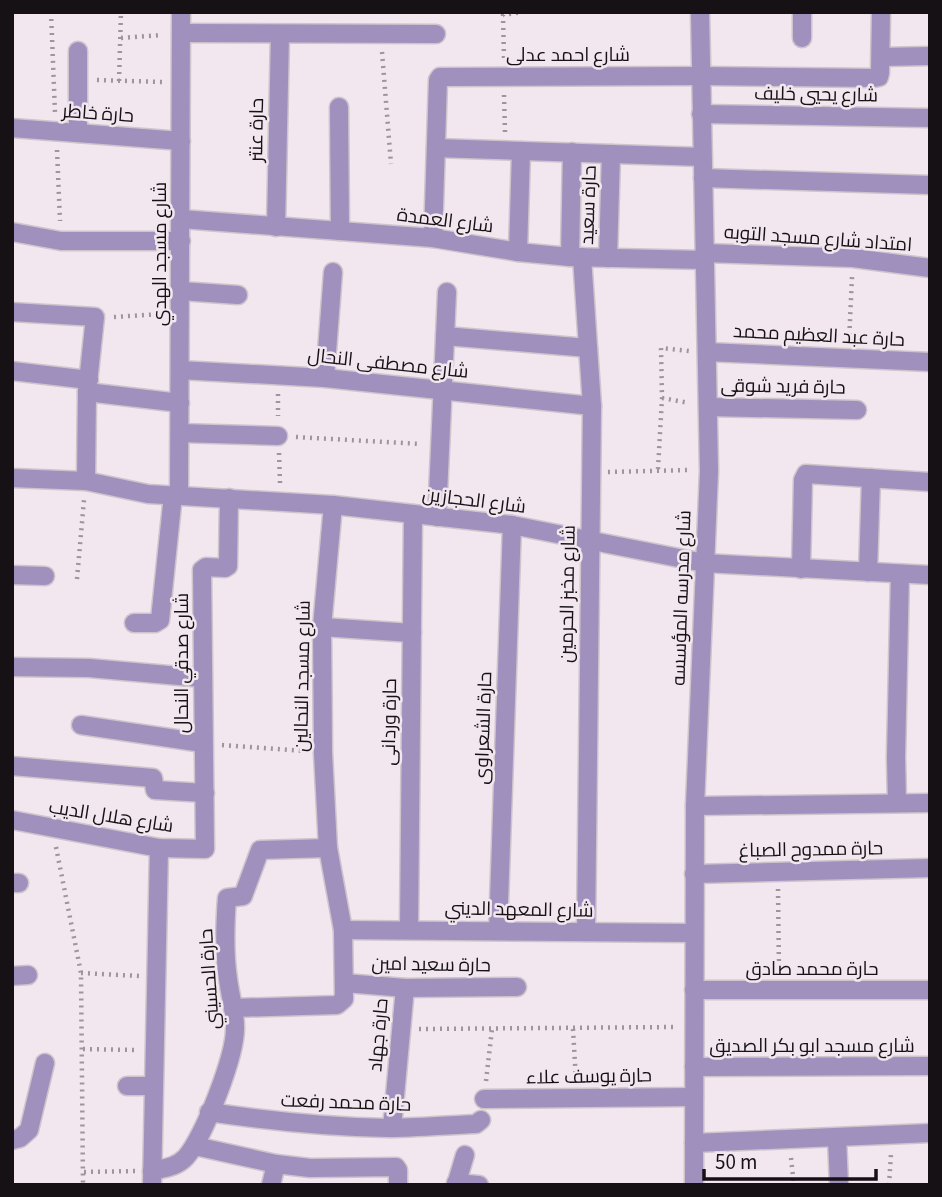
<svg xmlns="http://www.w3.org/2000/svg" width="942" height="1197" font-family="'Source Sans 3',Cairo,sans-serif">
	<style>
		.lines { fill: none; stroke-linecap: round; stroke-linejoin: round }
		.street-casing { stroke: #cfc4cc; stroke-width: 21 }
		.path { stroke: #9e959c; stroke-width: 4.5; stroke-dasharray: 2 5; stroke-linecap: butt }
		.street { stroke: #9f90be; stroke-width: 18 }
		.labels { text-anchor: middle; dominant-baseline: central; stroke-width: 5; stroke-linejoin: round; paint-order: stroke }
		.street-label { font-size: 19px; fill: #151114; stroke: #f2e6ef }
	</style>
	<rect width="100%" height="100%" fill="#f2e6ef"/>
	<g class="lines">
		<g class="street-casing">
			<g id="street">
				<polyline points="802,12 802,38"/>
				<polyline points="181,33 436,34"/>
				<polyline points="881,57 930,56"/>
				<polyline points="339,107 340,231"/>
				<polyline points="701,114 930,118"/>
				<polyline points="12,128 181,141"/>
				<polyline points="78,133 78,51"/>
				<polyline points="436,148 702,157"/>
				<polyline points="703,178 930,185"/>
				<polyline points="181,219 433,238 518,252 570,257 704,260"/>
				<polyline points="276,227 280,34"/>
				<polyline points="12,232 61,241 181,241"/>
				<polyline points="433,238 438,80 440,77 701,76 874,78 879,77 880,73 881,12"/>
				<polyline points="518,252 521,151"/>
				<polyline points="704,253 853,258 930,268"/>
				<polyline points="570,257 572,152"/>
				<polyline points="582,257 592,406 586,932"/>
				<polyline points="608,258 611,154"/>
				<polyline points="181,291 238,295"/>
				<polyline points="12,312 95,317 87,392 86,481"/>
				<polyline points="445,336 588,348"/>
				<polyline points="707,352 930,362"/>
				<polyline points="180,370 325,378 592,406"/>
				<polyline points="12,371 89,380"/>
				<polyline points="325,378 333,272"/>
				<polyline points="87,392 180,403"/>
				<polyline points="708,407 857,410"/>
				<polyline points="180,433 278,436"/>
				<polyline points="12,478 86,481 148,494 333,505 512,525 704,563 930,575"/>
				<polyline points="179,495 181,12"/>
				<polyline points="437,517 447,292"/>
				<polyline points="801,569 803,480 806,474 930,482"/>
				<polyline points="868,572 871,478"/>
				<polyline points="12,575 45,576"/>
				<polyline points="134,623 155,623 160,620 173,495"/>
				<polyline points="322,627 412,633"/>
				<polyline points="12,667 89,668 202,678"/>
				<polyline points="81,725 203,743"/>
				<polyline points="12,766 153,778 155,790 205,793"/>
				<polyline points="897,803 896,757 900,574"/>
				<polyline points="695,806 930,803"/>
				<polyline points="12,820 159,848 205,849 202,570 206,567 225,568 228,566 229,498"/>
				<polyline points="694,874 930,868"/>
				<polyline points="12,883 19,883"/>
				<polyline points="343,930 694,933"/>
				<polyline points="409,930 413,514"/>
				<polyline points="498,931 512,525"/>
				<polyline points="12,976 28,975"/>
				<polyline points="345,983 405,988 517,987"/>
				<polyline points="694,990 930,990"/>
				<polyline points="233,1008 337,1005 344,999 343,930 328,848 323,753 322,627 333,505"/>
				<polyline points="694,1067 930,1066"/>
				<polyline points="127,1086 153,1086"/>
				<polyline points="484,1099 694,1097"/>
				<path d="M209 1112C269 1121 328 1127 388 1128 417 1128 447 1125 476 1124L481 1120"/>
				<polyline points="392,1128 405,988"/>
				<polyline points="837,1138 839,1185"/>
				<polyline points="12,1140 20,1138 29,1130 45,1063"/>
				<polyline points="694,1143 930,1133"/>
				<polyline points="195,1146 276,1164 310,1168 396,1167 398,1170 398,1185"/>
				<path d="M152 1171C165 1168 177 1167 186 1157 204 1137 236 1054 235 1027 235 1011 230 995 228 979 224 953 225 924 227 898L243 896 260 850 328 848"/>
				<polyline points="456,1183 479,1185"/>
				<polyline points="152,1185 159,848"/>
				<polyline points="271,1185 276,1164"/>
				<polyline points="456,1185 465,1155"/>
				<polyline points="694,1185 695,806 709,471 700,12"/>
			</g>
		</g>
		<g class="path">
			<polyline points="51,12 55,113"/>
			<polyline points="121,38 162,35"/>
			<polyline points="382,52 391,164"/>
			<polyline points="504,58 503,15 523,12"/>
			<polyline points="97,80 162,82"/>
			<polyline points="119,81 121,12"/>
			<polyline points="504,95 505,132"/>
			<polyline points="57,150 60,221"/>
			<polyline points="114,317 161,314"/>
			<polyline points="849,342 852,277"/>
			<polyline points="278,394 278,416"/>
			<polyline points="662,398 689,403"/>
			<polyline points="296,437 421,444"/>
			<polyline points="279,453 280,483"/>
			<polyline points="658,469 662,398 661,348 689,351"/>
			<polyline points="608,472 690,470"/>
			<polyline points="77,579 84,500"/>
			<polyline points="222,745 304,751"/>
			<polyline points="56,847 81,973 83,1185"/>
			<polyline points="778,889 779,971"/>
			<polyline points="81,973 140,976"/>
			<polyline points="419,1029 676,1027"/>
			<polyline points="573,1029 576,1081"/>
			<polyline points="83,1049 138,1050"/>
			<polyline points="486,1081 492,1029"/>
			<polyline points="791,1158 794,1185"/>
			<polyline points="84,1172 136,1171"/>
			<polyline points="889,1185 891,1154"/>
		</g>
		<use href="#street" class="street"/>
	</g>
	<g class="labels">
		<g class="street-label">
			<text x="568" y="55">شارع احمد عدلى</text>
			<text transform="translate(816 95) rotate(1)">شارع يحيي خليف</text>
			<text transform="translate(98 114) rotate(4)">حارة خاطر</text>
			<text transform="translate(257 130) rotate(-89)">حارة عنتر</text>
			<text transform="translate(589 205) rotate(-88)">حارة سعيد</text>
			<text transform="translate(445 221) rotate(7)">شارع العمدة</text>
			<text transform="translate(818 239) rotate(4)">امتداد شارع مسجد التوبه</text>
			<text transform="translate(160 254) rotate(-90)">شارع مسجد الهدي</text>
			<text transform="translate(819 336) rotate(3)">حارة عبد العظيم محمد</text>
			<text transform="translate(388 364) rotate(6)">شارع مصطفى النحال</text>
			<text transform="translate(783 387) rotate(1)">حارة فريد شوقى</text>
			<text transform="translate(474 501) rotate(7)">شارع الحجازين</text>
			<text transform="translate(568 594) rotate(-89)">شارع مخبز الحرمين</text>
			<text transform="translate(682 598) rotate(-88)">شارع مدرسه المؤسسه</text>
			<text transform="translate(182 663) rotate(-90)">شارع صدقي النحال</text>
			<text transform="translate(303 676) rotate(-89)">شارع مسجد النحالين</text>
			<text transform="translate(390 722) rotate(-89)">حارة وردانى</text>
			<text transform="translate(484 728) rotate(-88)">حارة الشعراوى</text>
			<text transform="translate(111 817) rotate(9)">شارع هلال الديب</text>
			<text transform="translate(811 850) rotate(-1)">حارة ممدوح الصباغ</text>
			<text transform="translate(519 910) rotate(1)">شارع المعهد الديني</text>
			<text transform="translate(431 965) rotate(1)">حارة سعيد امين</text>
			<text x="812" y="969">حارة محمد صادق</text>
			<text transform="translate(210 979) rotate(-94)">حارة الحسيني</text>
			<text transform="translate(379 1035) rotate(-85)">حارة جهاد</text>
			<text x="812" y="1046">شارع مسجد ابو بكر الصديق</text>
			<text transform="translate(589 1077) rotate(-1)">حارة يوسف علاء</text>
			<text transform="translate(346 1103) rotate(2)">حارة محمد رفعت</text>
		</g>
	</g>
	<rect width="942" height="1197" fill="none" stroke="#151114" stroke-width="28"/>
	<path d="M704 1169v10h172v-10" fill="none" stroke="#151114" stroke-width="3.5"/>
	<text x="715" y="1169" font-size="21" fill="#151114" stroke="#f2e6ef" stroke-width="5" paint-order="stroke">50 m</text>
</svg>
